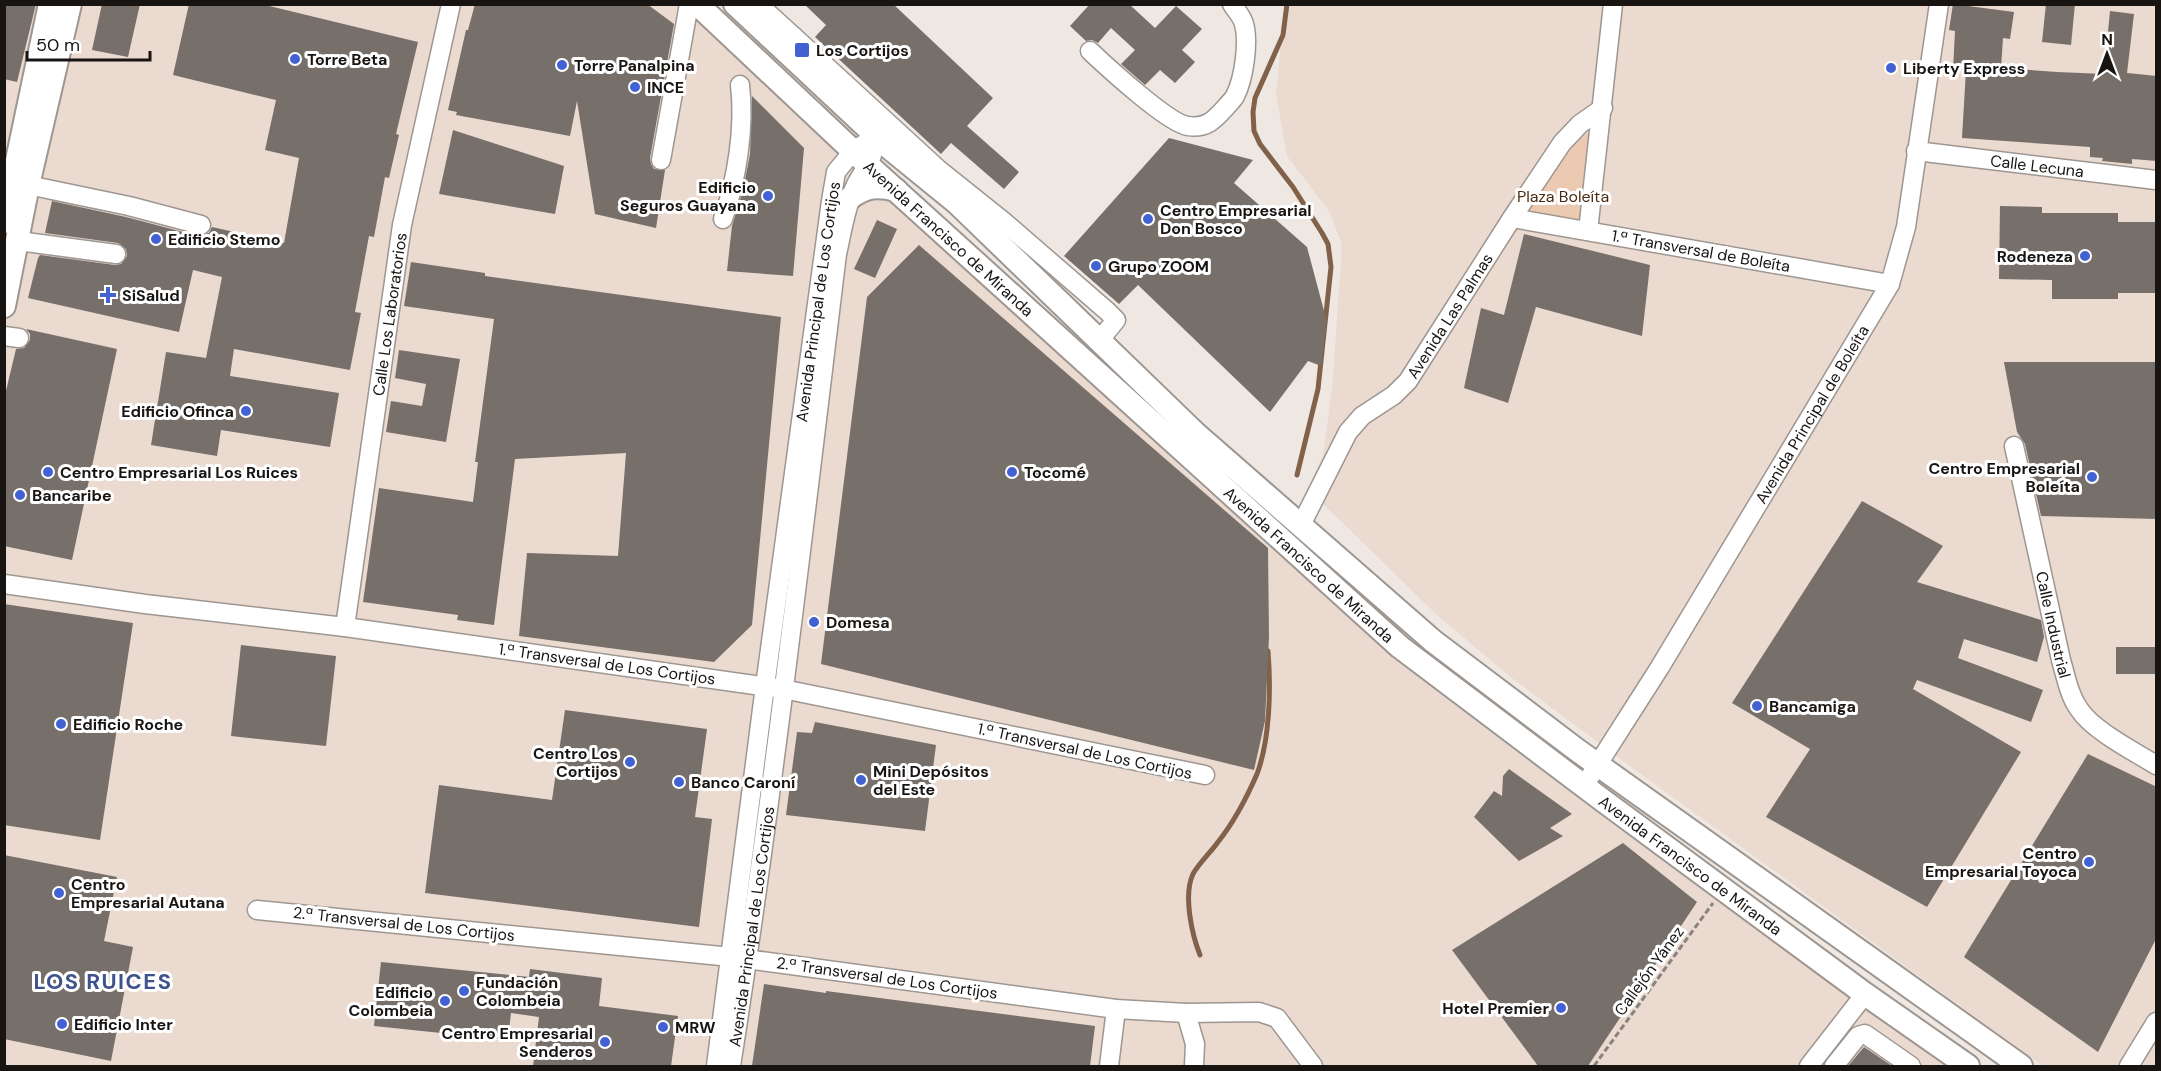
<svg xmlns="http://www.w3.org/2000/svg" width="2161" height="1071" font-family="'DM Sans',sans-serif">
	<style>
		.built { fill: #eadad0 }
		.green { fill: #eccab1 }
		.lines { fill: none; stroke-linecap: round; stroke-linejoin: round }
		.stream { stroke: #816149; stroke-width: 5 }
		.building { fill: #776f6a }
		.minor-casing { stroke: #9e9690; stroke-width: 21 }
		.major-casing { stroke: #9e9690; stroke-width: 26 }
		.path { stroke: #88837f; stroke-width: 3; stroke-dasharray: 6 3; stroke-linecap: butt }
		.minor { stroke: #fff; stroke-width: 18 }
		.major { stroke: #fff; stroke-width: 22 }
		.poi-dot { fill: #4262d4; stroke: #fff; stroke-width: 2 }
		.labels { text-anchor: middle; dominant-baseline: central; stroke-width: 6; stroke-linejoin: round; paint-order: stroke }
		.poi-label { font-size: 16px; font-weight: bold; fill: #171412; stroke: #fff; text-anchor: start }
		.street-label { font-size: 16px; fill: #171412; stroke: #fff }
		.park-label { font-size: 16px; fill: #4a2b10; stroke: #fff }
		.district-label { font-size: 22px; font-weight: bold; letter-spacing: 1.5px; fill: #3e538e; stroke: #fff }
	</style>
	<rect width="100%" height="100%" fill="#efe7e1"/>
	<g class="built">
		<polygon points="5,4 685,5 988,282 1191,477 1454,704 1616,827 1952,1066 5,1066"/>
		<polygon points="1285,5 2156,5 2156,1066 2043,1066 1623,761 1508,675 1436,614 1308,489 1323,454 1328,420 1333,378 1342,244 1329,211 1287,156 1276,94"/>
	</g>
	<polygon class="green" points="1595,129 1580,221 1527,213 1575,141"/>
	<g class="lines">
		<g class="stream">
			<polyline points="1287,4 1283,35 1255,98 1253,112 1254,131 1260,144 1293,187 1322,233 1328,244 1331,267 1318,389 1297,475"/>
			<path d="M1200 955C1192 935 1183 895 1193 874 1199 863 1211 852 1218 842 1234 822 1247 797 1257 774 1270 739 1271 689 1268 651"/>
		</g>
	</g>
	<g class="building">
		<polygon points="4,4 36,4 17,82 4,79"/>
		<polygon points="102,4 140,4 128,57 92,50"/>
		<polygon points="189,4 261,4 418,42 396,134 399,135 389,178 385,177 374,237 369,236 355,312 361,313 350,370 234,349 230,376 339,393 330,447 221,430 217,456 151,445 166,352 206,358 222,277 193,270 179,332 28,298 38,258 40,255 115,265 121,264 127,256 126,249 118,243 45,233 52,201 126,217 198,236 209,233 212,227 284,243 299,158 265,150 276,100 173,75"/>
		<polygon points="475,4 647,4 674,24 650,158 651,164 654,169 665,170 656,228 595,214 577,101 570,136 456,115 457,112 448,110 466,30 468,30"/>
		<polygon points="804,4 893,4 993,98 967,126 1019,172 1004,189 951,143 941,154 815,37 826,25"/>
		<polygon points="1090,4 1129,4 1155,28 1176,6 1202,29 1182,50 1195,62 1175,83 1160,70 1145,85 1121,64 1135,50 1111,28 1098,43 1092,40 1086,41 1070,26"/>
		<polygon points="1953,4 2014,12 2010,39 2003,38 2001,68 2057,72 2104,74 2110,11 2134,14 2127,73 2157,76 2157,161 2132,159 2132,164 2102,161 2103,158 2090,157 2090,147 1962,138 1966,70 1953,70 1955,31 1949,30"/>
		<polygon points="2046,4 2075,4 2071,45 2042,42"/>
		<polygon points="752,96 804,148 793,276 727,271 732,226 743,190 750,154"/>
		<polygon points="453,130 564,166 555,214 439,194"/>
		<polygon points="1169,138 1253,160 1234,183 1307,247 1327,322 1321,366 1308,361 1270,412 1138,285 1119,304 1064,256"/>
		<polygon points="2000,206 2042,207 2042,213 2118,213 2118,222 2157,222 2157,293 2118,293 2118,299 2052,299 2052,280 1999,279"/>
		<polygon points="877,220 897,229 875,278 854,269"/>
		<polygon points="1524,234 1650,265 1642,336 1536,307 1508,403 1464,388 1481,308 1504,315"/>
		<polygon points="919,245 1268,548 1269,637 1265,721 1254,770 821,664 867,297"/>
		<polygon points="411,262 485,273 485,276 781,317 752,625 714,662 519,636 527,553 618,556 626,453 515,459 494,625 457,620 458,615 363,602 379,488 473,502 478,462 475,462 494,319 404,306"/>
		<polygon points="26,329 117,349 72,560 4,546 4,399 16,349 24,348 30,340 30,334"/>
		<polygon points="399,350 460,359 446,442 386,432 391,401 422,406 426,384 395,378"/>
		<polygon points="2004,362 2157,362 2157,519 2041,516 2025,444 2017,432"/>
		<polygon points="1862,501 1943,546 1917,582 2041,620 2044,637 2037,662 1964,639 1958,658 2043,690 2031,722 1917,680 1913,689 2021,752 1927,907 1766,817 1810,749 1732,703"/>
		<polygon points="4,604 133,623 100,840 4,825"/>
		<polygon points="241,645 336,656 326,746 231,736"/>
		<rect x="2116" y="647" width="41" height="27"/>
		<polygon points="565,710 707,729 695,817 712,819 699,927 425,893 439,785 552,800"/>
		<polygon points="815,722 936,745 925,831 786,815 797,732 812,733"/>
		<polygon points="2088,754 2157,787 2157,937 2098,1052 1964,957"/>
		<polygon points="1509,769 1572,814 1550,828 1563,836 1519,861 1474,817 1494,791 1502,796 1503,776"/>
		<polygon points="1623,843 1697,902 1588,1066 1538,1066 1452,950"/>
		<polygon points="4,855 117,877 104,941 133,947 111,1061 4,1039"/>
		<polygon points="381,962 529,977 530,969 602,978 599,1006 678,1016 671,1066 533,1066 539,1017 511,1013 508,1040 374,1026"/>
		<polygon points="764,984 826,993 826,991 1095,1026 1090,1066 752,1066"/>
		<polygon points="1864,1047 1892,1066 1848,1066"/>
	</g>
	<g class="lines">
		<g class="minor-casing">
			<g id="minor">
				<polyline points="758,4 793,36"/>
				<polyline points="767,34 793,36 938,169 1003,221 1107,311 1116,320 1099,341"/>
				<path d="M1090 51C1107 67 1169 124 1188 126 1207 129 1215 119 1226 107 1229 103 1233 100 1235 96 1244 79 1249 42 1244 24 1242 16 1236 11 1232 4"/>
				<path id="s1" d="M1916 151 2156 180"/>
				<polyline points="661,160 689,4"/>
				<polyline points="28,185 129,206 201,225"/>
				<polyline points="1512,218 1890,284"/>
				<path d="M723 219C737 179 745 127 740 85"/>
				<polyline points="1588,231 1613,4"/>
				<polyline points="18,241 116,254"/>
				<polyline points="4,336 19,338"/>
				<path id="s2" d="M2014 446 2061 660C2066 677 2069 695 2079 709 2092 730 2135 752 2156 765"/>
				<path id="s3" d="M1301 525 1348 432 1362 416 1394 395 1408 381 1512 218 1562 143 1580 124 1603 108"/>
				<polyline points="4,584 145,604 345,627 783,689 1205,775"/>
				<path id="s4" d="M345 627 402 225 451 4"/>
				<path id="s5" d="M1584 786 1660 667 1890 284 1906 227 1939 4"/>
				<polyline points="257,910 731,957 1116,1009 1186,1013 1259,1012 1277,1018 1313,1066"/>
				<polyline points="1186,1013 1195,1044 1194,1066"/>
				<path id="s6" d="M716 1066 765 686 831 201 836 172 853 151 877 136"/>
				<path id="s7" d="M731 1066C773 797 804 525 837 254 842 232 845 210 854 189 859 176 868 168 872 155"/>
				<polyline points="1109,1066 1116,1009"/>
				<polyline points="1809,1066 1865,994"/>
				<polyline points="1834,1066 1858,1036 1865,1034 1911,1066"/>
				<polyline points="2129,1066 2156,1022"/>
			</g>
		</g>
		<g class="major-casing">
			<g id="major">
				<path id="s8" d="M697 4 869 166 1400 647 1601 799 1865 994 1968 1066"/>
				<polyline points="735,4 887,146 957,203 1195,433 1433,641 1577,750 2021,1066"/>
				<path d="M850 198C865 186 878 185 896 190"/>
				<polyline points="4,222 50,4"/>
				<polyline points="4,306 28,185 70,4"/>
			</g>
		</g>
		<polyline class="path" points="1594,1066 1713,903"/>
		<use href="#minor" class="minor"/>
		<use href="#major" class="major"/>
	</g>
	<g class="poi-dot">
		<rect x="794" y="42" width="16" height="16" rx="3"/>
		<circle cx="295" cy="59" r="6"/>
		<circle cx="562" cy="65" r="6"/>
		<circle cx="1891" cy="68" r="6"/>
		<circle cx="635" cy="87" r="6"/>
		<circle cx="768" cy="196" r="6"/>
		<circle cx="1148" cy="219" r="6"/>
		<circle cx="156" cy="239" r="6"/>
		<circle cx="2085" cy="256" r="6"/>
		<circle cx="1096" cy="266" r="6"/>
		<path d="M105 286h6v6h6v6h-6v6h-6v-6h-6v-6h6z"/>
		<circle cx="246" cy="411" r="6"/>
		<circle cx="48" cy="472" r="6"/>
		<circle cx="1012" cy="472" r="6"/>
		<circle cx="2092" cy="477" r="6"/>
		<circle cx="20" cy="495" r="6"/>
		<circle cx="814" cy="622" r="6"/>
		<circle cx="1757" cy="706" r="6"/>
		<circle cx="61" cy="724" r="6"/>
		<circle cx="630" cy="762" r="6"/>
		<circle cx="861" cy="780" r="6"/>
		<circle cx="679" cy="782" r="6"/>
		<circle cx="2089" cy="862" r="6"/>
		<circle cx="59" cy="893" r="6"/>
		<circle cx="464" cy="991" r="6"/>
		<circle cx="445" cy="1001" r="6"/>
		<circle cx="1561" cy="1008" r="6"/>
		<circle cx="62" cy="1024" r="6"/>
		<circle cx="663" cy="1027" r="6"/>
		<circle cx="605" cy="1042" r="6"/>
	</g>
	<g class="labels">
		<g class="poi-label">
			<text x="816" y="50">Los Cortijos</text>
			<text x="307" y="59">Torre Beta</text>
			<text x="574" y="65">Torre Panalpina</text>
			<text x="1903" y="68">Liberty Express</text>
			<text x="647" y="87">INCE</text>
			<text x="756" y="187" text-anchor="end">Edificio<tspan x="756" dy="18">Seguros Guayana</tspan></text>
			<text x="1160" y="210">Centro Empresarial<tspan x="1160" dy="18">Don Bosco</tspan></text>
			<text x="168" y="239">Edificio Stemo</text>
			<text x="2073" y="256" text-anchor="end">Rodeneza</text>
			<text x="1108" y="266">Grupo ZOOM</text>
			<text x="122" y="295">SiSalud</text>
			<text x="234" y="411" text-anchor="end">Edificio Ofinca</text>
			<text x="2080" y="468" text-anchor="end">Centro Empresarial<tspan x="2080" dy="18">Boleíta</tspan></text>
			<text x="60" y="472">Centro Empresarial Los Ruices</text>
			<text x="1024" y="472">Tocomé</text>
			<text x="32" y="495">Bancaribe</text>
			<text x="826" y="622">Domesa</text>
			<text x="1769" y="706">Bancamiga</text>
			<text x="73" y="724">Edificio Roche</text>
			<text x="618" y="753" text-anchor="end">Centro Los<tspan x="618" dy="18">Cortijos</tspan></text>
			<text x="873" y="771">Mini Depósitos<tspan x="873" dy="18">del Este</tspan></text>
			<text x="691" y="782">Banco Caroní</text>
			<text x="2077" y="853" text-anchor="end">Centro<tspan x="2077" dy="18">Empresarial Toyoca</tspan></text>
			<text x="71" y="884">Centro<tspan x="71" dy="18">Empresarial Autana</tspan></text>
			<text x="476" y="982">Fundación<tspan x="476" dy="18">Colombeia</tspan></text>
			<text x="433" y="992" text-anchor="end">Edificio<tspan x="433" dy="18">Colombeia</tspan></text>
			<text x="1549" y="1008" text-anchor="end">Hotel Premier</text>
			<text x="74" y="1024">Edificio Inter</text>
			<text x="675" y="1027">MRW</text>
			<text x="593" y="1033" text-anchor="end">Centro Empresarial<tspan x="593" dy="18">Senderos</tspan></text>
		</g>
		<g class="street-label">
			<text stroke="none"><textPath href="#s1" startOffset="122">Calle Lecuna</textPath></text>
			<text stroke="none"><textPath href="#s8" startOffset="344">Avenida Francisco de Miranda</textPath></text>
			<text transform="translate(1701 251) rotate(10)">1.ª Transversal de Boleíta</text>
			<text stroke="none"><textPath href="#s6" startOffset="771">Avenida Principal de Los Cortijos</textPath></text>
			<text stroke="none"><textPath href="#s4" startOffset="316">Calle Los Laboratorios</textPath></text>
			<text stroke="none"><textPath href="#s3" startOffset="261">Avenida Las Palmas</textPath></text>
			<text stroke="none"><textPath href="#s5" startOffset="436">Avenida Principal de Boleíta</textPath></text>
			<text stroke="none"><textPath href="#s8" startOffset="830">Avenida Francisco de Miranda</textPath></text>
			<text stroke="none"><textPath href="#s2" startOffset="183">Calle Industrial</textPath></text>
			<text transform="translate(607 664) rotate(8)">1.ª Transversal de Los Cortijos</text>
			<text transform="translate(1085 751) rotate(12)">1.ª Transversal de Los Cortijos</text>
			<text stroke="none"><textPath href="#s8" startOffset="1316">Avenida Francisco de Miranda</textPath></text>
			<text transform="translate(404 924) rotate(6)">2.ª Transversal de Los Cortijos</text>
			<text stroke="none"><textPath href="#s7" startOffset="141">Avenida Principal de Los Cortijos</textPath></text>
			<text transform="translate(1649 971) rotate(-54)">Callejón Yánez</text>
			<text transform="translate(887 978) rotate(8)">2.ª Transversal de Los Cortijos</text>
		</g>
		<g class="park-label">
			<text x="1563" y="196">Plaza Boleíta</text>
		</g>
		<g class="district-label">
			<text x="103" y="981">LOS RUICES</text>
		</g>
	</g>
	<rect width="2161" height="1071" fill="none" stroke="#171412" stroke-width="12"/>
	<g transform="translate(2107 54)" stroke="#ffffff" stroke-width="4.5" paint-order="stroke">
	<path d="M0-4.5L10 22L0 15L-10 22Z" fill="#171412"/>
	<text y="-9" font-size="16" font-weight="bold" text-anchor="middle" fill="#171412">N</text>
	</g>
	<path d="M27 51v9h123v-9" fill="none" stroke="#171412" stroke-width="3"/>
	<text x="36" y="51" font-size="18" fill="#171412" stroke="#ffffff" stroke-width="4.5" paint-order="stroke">50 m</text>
</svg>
